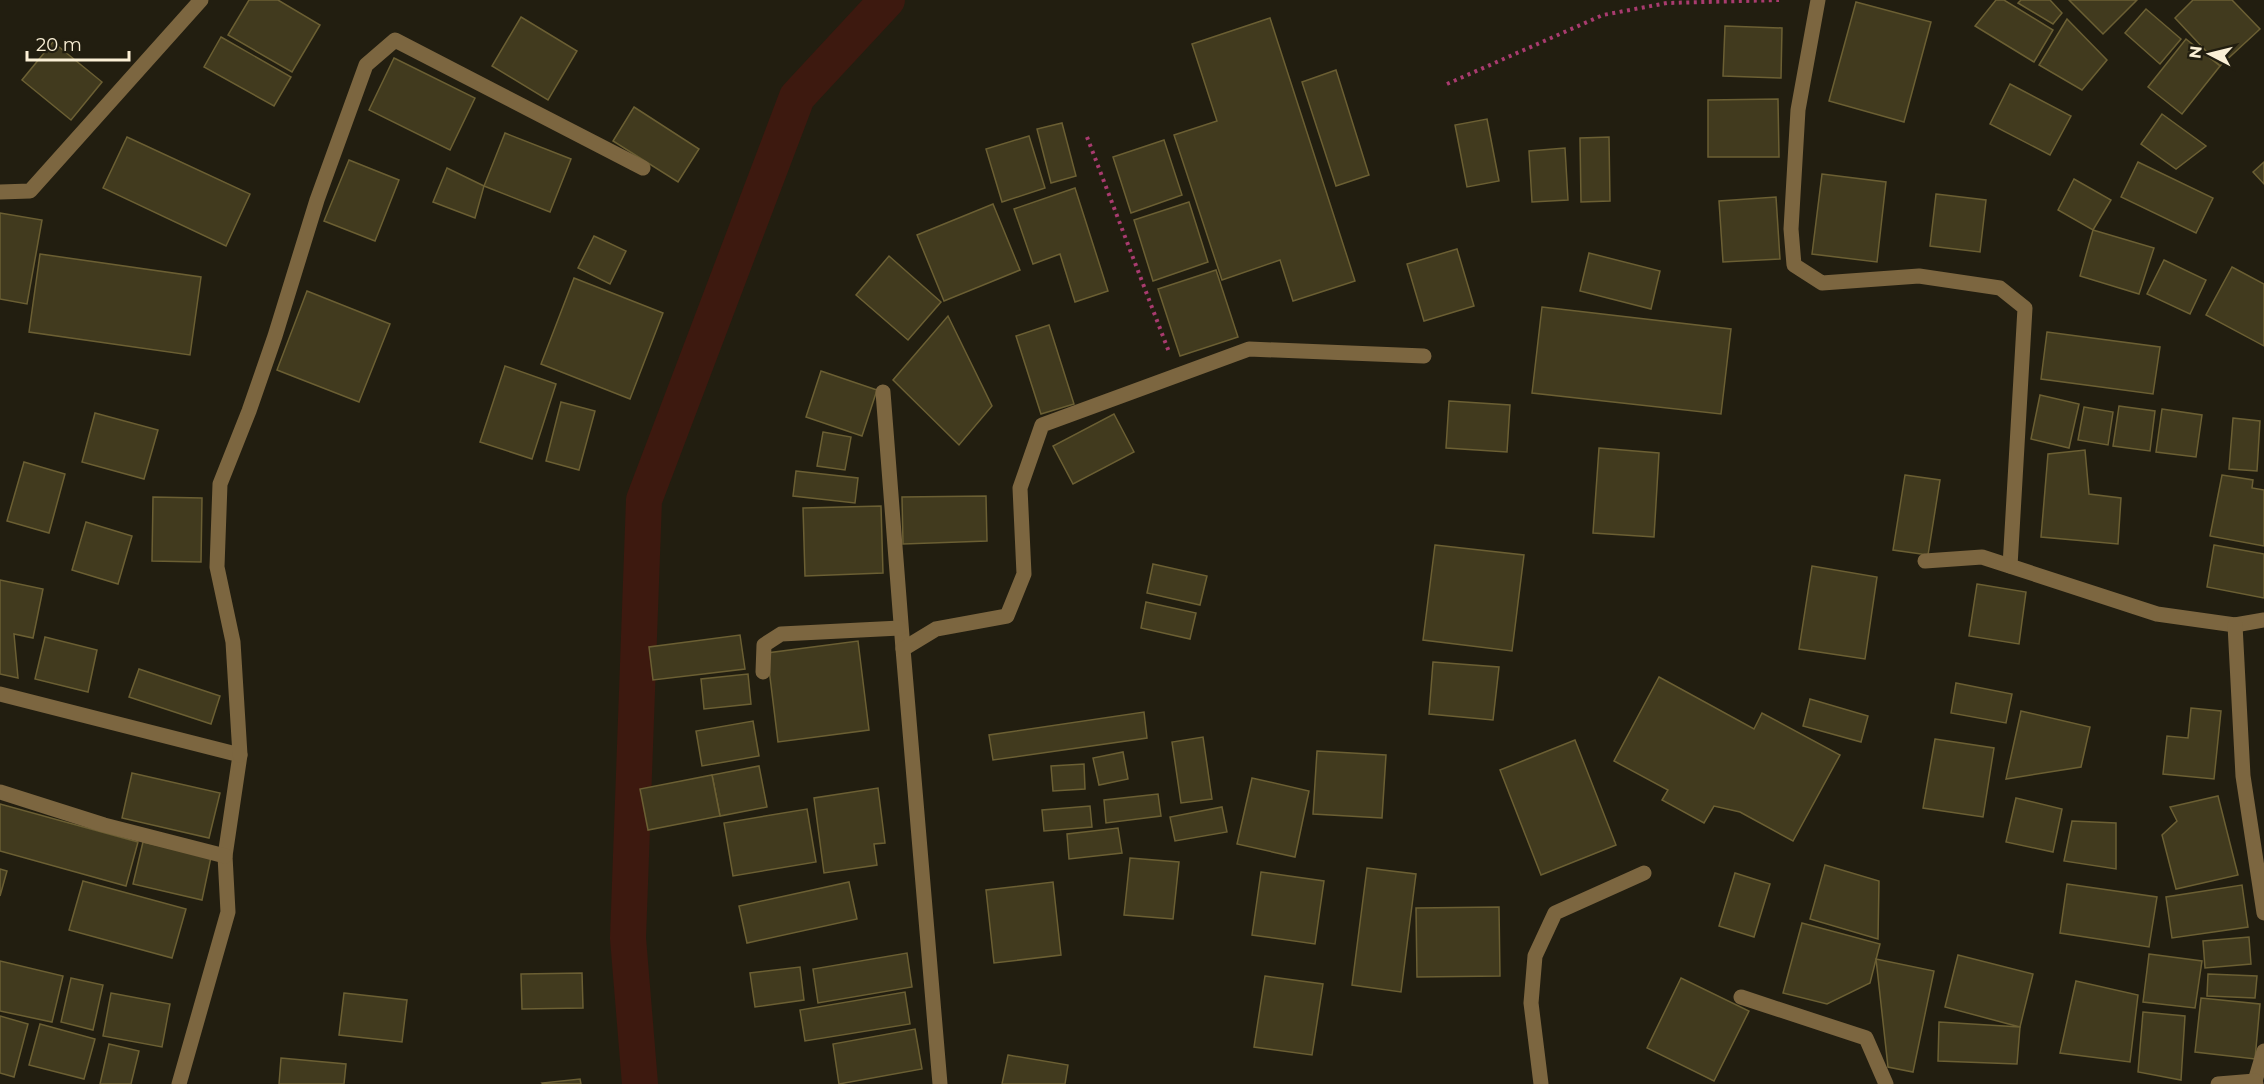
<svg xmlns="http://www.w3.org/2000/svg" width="2264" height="1084" font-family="Montserrat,sans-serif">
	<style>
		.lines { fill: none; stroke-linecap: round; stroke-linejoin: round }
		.canal { stroke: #3d190f; stroke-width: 36 }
		.building { fill: #413a1e; stroke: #6b5f33; stroke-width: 1.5 }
		.path { stroke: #a93b6f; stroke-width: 4; stroke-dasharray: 3 4.5; stroke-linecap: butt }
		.minor { stroke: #7c6640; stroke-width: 15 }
	</style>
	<rect width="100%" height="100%" fill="#221e10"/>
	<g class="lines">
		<polyline class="canal" points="640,1084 628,938 644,500 797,97 887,0"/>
	</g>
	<g class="building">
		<polygon points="249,0 278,0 320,25 292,72 228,35"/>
		<polygon points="1996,0 2004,0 2053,30 2034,62 1975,26"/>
		<polygon points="2021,0 2050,0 2062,13 2053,24 2018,3"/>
		<polygon points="2069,0 2137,0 2103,34"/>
		<polygon points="2193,0 2232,0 2260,29 2220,66 2175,18"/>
		<polygon points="1856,2 1931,22 1904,122 1829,101"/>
		<polygon points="2146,9 2181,39 2160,64 2125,33"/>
		<polygon points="521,17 577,51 548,100 492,66"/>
		<polygon points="1270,18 1355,281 1293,301 1280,260 1222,280 1174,135 1217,121 1192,44"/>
		<polygon points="2067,19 2107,60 2082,90 2039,65"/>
		<polygon points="1725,26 1782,28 1781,78 1723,76"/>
		<polygon points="221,37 291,77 274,106 204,67"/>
		<polygon points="2186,39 2220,66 2182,114 2148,87"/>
		<polygon points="53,42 102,82 71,120 22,80"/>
		<polygon points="394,58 475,98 450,150 369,110"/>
		<polygon points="1336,70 1369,175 1336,186 1302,82"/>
		<polygon points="2010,84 2071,116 2050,155 1990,124"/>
		<polygon points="1778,99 1779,157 1708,157 1708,100"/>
		<polygon points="634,107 699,149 678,182 613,141"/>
		<polygon points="2162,114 2206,146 2176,169 2141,144"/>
		<polygon points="1487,119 1499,181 1467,187 1455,125"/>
		<polygon points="1062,123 1076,176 1051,183 1037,129"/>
		<polygon points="505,133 571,159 550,212 484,186"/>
		<polygon points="1029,136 1045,188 1002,202 986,149"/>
		<polygon points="127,137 250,194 226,246 103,188"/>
		<polygon points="1609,137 1610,201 1581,202 1580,138"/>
		<polygon points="1164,140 1182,195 1131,213 1113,157"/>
		<polygon points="1565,148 1568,200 1532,202 1529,151"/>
		<polygon points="349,160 399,180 375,241 324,221"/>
		<polygon points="2138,162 2213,198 2196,233 2121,197"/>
		<polygon points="2264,162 2264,184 2253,172"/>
		<polygon points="447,168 484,186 475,218 433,202"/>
		<polygon points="1822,174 1886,182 1877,262 1812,254"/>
		<polygon points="2074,179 2111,200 2093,230 2058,210"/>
		<polygon points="1075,188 1108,291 1075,302 1060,254 1033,264 1014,209"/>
		<polygon points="1936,194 1986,200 1980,252 1930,246"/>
		<polygon points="1776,197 1780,259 1723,262 1719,201"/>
		<polygon points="1189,202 1208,262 1153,281 1134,220"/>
		<polygon points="993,204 1020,270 944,301 917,235"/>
		<polygon points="0,213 42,220 27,304 0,299"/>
		<polygon points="2093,230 2154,248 2139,294 2080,276"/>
		<polygon points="594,236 626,251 610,284 578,268"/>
		<polygon points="1457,249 1474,306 1424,321 1407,264"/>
		<polygon points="1589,253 1660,271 1651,309 1580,291"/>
		<polygon points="40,254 201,277 190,355 29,332"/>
		<polygon points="889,256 941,302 908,340 856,295"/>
		<polygon points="2164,260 2206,280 2190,314 2147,294"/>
		<polygon points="2232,267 2264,284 2264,346 2206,315"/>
		<polygon points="1216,270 1238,337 1180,356 1158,289"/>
		<polygon points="574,278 663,313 630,399 541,364"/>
		<polygon points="307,291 390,324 359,402 277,370"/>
		<polygon points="1542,307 1731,329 1721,414 1532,393"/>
		<polygon points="948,316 992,406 959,445 893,380"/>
		<polygon points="1049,325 1074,404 1041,414 1016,336"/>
		<polygon points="2047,332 2160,347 2153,394 2041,379"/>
		<polygon points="505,366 556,384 532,459 480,442"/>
		<polygon points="821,371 877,390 862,436 806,417"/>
		<polygon points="2040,395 2079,404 2069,448 2031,439"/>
		<polygon points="1449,401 1510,405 1507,452 1446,448"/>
		<polygon points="561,402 595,411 579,470 546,461"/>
		<polygon points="2119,406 2155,411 2150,451 2113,446"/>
		<polygon points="2084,407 2113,412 2108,445 2078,440"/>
		<polygon points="2162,409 2202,415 2196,457 2156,452"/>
		<polygon points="95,413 158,430 144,479 82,462"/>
		<polygon points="1114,414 1134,452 1073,484 1053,446"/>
		<polygon points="2233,418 2260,421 2257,471 2229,469"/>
		<polygon points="823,432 851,437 845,470 817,466"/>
		<polygon points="1599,448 1659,453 1654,537 1593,533"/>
		<polygon points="2085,450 2089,494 2121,498 2118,544 2041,537 2048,454"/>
		<polygon points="24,462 65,474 49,533 7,521"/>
		<polygon points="796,471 858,478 855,503 793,496"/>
		<polygon points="1905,475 1940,480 1928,555 1893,550"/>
		<polygon points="2222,475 2253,480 2252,488 2264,490 2264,546 2210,536"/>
		<polygon points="986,496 987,541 903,544 902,497"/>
		<polygon points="153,497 202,498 201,562 152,561"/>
		<polygon points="881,506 883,573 805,576 803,508"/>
		<polygon points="86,522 132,536 118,584 72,570"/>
		<polygon points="1435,545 1524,555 1512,651 1423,640"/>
		<polygon points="2214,545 2264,554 2264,598 2207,587"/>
		<polygon points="1153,564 1207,576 1200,605 1147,593"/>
		<polygon points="1812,566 1877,577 1865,659 1799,649"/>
		<polygon points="0,580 43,589 33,638 14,634 18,678 0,674"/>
		<polygon points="1977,584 2026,592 2019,644 1969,636"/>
		<polygon points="1146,602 1196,613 1190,639 1141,628"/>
		<polygon points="740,635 745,669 653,680 649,647"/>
		<polygon points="45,637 97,650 88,692 35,679"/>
		<polygon points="858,641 869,730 778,742 767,653"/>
		<polygon points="1433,662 1499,667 1493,720 1429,714"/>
		<polygon points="139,669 220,696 211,724 129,697"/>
		<polygon points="748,674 751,704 704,709 701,679"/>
		<polygon points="1659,677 1754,729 1762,713 1840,755 1793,841 1740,812 1714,806 1704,823 1662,800 1668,790 1614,761"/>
		<polygon points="1956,683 2012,694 2006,723 1951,713"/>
		<polygon points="1810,699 1868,716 1861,742 1803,726"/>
		<polygon points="2191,708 2221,711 2214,779 2163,774 2167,736 2188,738"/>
		<polygon points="2021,711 2090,727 2081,767 2006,779"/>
		<polygon points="1144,712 1147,738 993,760 989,735"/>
		<polygon points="753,721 759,756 702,766 696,731"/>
		<polygon points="1203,737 1212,799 1181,803 1172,742"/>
		<polygon points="1935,739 1994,748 1983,817 1923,808"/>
		<polygon points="1575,740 1616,845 1541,875 1500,770"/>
		<polygon points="1317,751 1386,755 1382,818 1313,814"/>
		<polygon points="1123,752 1128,779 1099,785 1093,758"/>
		<polygon points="1084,764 1085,789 1053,791 1051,766"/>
		<polygon points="759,766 767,807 720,816 712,775"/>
		<polygon points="132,773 220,793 209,838 122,818"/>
		<polygon points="712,775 720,816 648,830 640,789"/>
		<polygon points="1252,778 1309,791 1295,857 1237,844"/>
		<polygon points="878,788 885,843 874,844 877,865 824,873 814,798"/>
		<polygon points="1158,794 1161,816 1106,823 1104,800"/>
		<polygon points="2218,796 2238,875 2176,889 2162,835 2177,821 2170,807"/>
		<polygon points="2016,798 2062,809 2053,852 2006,842"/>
		<polygon points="0,804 138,842 126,886 0,851"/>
		<polygon points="1090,806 1092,827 1044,831 1042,810"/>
		<polygon points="1222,807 1227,832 1175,841 1170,817"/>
		<polygon points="807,809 816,862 733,876 724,823"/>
		<polygon points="2072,821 2116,823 2116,869 2064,861"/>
		<polygon points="1118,828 1122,853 1069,859 1067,834"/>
		<polygon points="143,842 211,857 202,900 133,884"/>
		<polygon points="1130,858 1179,862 1173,919 1124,915"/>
		<polygon points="1825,865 1879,881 1878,939 1810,919"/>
		<polygon points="1367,868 1416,874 1401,992 1352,985"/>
		<polygon points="0,869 7,871 0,896"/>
		<polygon points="1261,872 1324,881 1315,944 1252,935"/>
		<polygon points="1735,873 1770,884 1754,937 1719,926"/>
		<polygon points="83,881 186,909 172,958 69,930"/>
		<polygon points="849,882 857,919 747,943 739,906"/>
		<polygon points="1053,882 1061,955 994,963 986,890"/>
		<polygon points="2067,884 2157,897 2149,947 2060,933"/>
		<polygon points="2242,885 2248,927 2172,938 2166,897"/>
		<polygon points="1499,907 1500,976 1417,977 1416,908"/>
		<polygon points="1802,923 1880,944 1870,983 1827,1004 1783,993"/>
		<polygon points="2249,937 2251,964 2205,968 2203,941"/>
		<polygon points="907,953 912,987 818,1003 813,969"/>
		<polygon points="2149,954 2202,961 2195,1008 2143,1002"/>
		<polygon points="1958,955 2033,974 2020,1027 1945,1007"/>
		<polygon points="1876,959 1934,971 1913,1072 1888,1067"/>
		<polygon points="0,961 63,976 52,1022 0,1011"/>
		<polygon points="800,967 804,1000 755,1007 750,973"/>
		<polygon points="582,973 583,1008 522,1009 521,974"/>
		<polygon points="2208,974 2257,976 2255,998 2207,996"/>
		<polygon points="1265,976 1323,984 1312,1055 1254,1047"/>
		<polygon points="71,978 103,985 93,1030 61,1022"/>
		<polygon points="1681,978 1749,1011 1714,1081 1647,1048"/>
		<polygon points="2076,981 2138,995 2130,1062 2060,1053"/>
		<polygon points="905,992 910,1024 805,1041 800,1010"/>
		<polygon points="111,993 170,1004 162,1047 103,1036"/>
		<polygon points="344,993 407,1000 402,1042 339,1035"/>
		<polygon points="2201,998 2260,1004 2255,1059 2195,1052"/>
		<polygon points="2143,1012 2185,1016 2181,1080 2138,1072"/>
		<polygon points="0,1016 28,1024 14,1077 0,1073"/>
		<polygon points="1939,1022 2020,1027 2017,1064 1938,1061"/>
		<polygon points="40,1024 95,1039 84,1079 29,1065"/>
		<polygon points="915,1029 922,1069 839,1084 833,1044"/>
		<polygon points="109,1044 139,1051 131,1084 100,1084"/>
		<polygon points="1008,1055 1068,1065 1065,1084 1002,1084"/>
		<polygon points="281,1058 346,1064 344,1084 279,1084"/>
		<polygon points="580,1079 581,1084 543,1084 542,1083"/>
	</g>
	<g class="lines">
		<g class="path">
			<polyline points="1447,84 1603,15 1667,3 1779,0"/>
			<polyline points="1087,137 1169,352"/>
		</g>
		<g class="minor">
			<polyline points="1818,0 1798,110 1791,229 1794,265 1822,283 1919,276 2000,288 2025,308 2010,566"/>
			<polyline points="0,192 30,191 201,0"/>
			<polyline points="883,392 903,649"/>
			<polyline points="1925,561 1982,557 2157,614 2235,625 2264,620"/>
			<polyline points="2235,625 2243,776 2264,913"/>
			<polyline points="763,672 764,645 781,634 900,628"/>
			<polyline points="0,694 240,755 225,856 228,912 179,1084"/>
			<polyline points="240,755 233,642 217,567 220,484 249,411 275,336 317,200 366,65 395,40 643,168"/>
			<polyline points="0,792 104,825 225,856"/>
			<polyline points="1741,997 1866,1038 1886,1084"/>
			<polyline points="2255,1081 2264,1051"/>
			<polyline points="940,1084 903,649 936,629 1007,616 1024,574 1020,488 1042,425 1249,349 1424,356"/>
			<polyline points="1541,1084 1531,1003 1535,956 1555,913 1644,873"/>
			<polyline points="2218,1084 2255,1081 2256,1084"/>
		</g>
	</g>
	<g transform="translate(2210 54) rotate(277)" stroke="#221e10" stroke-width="4.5" paint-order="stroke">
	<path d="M0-4.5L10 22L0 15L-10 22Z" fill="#fbf0d6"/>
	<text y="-9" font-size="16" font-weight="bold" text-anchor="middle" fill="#fbf0d6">N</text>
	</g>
	<path d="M27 51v9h102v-9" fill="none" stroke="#fbf0d6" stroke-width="3"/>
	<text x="36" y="51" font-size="18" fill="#fbf0d6" stroke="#221e10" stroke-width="4.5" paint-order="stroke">20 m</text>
</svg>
